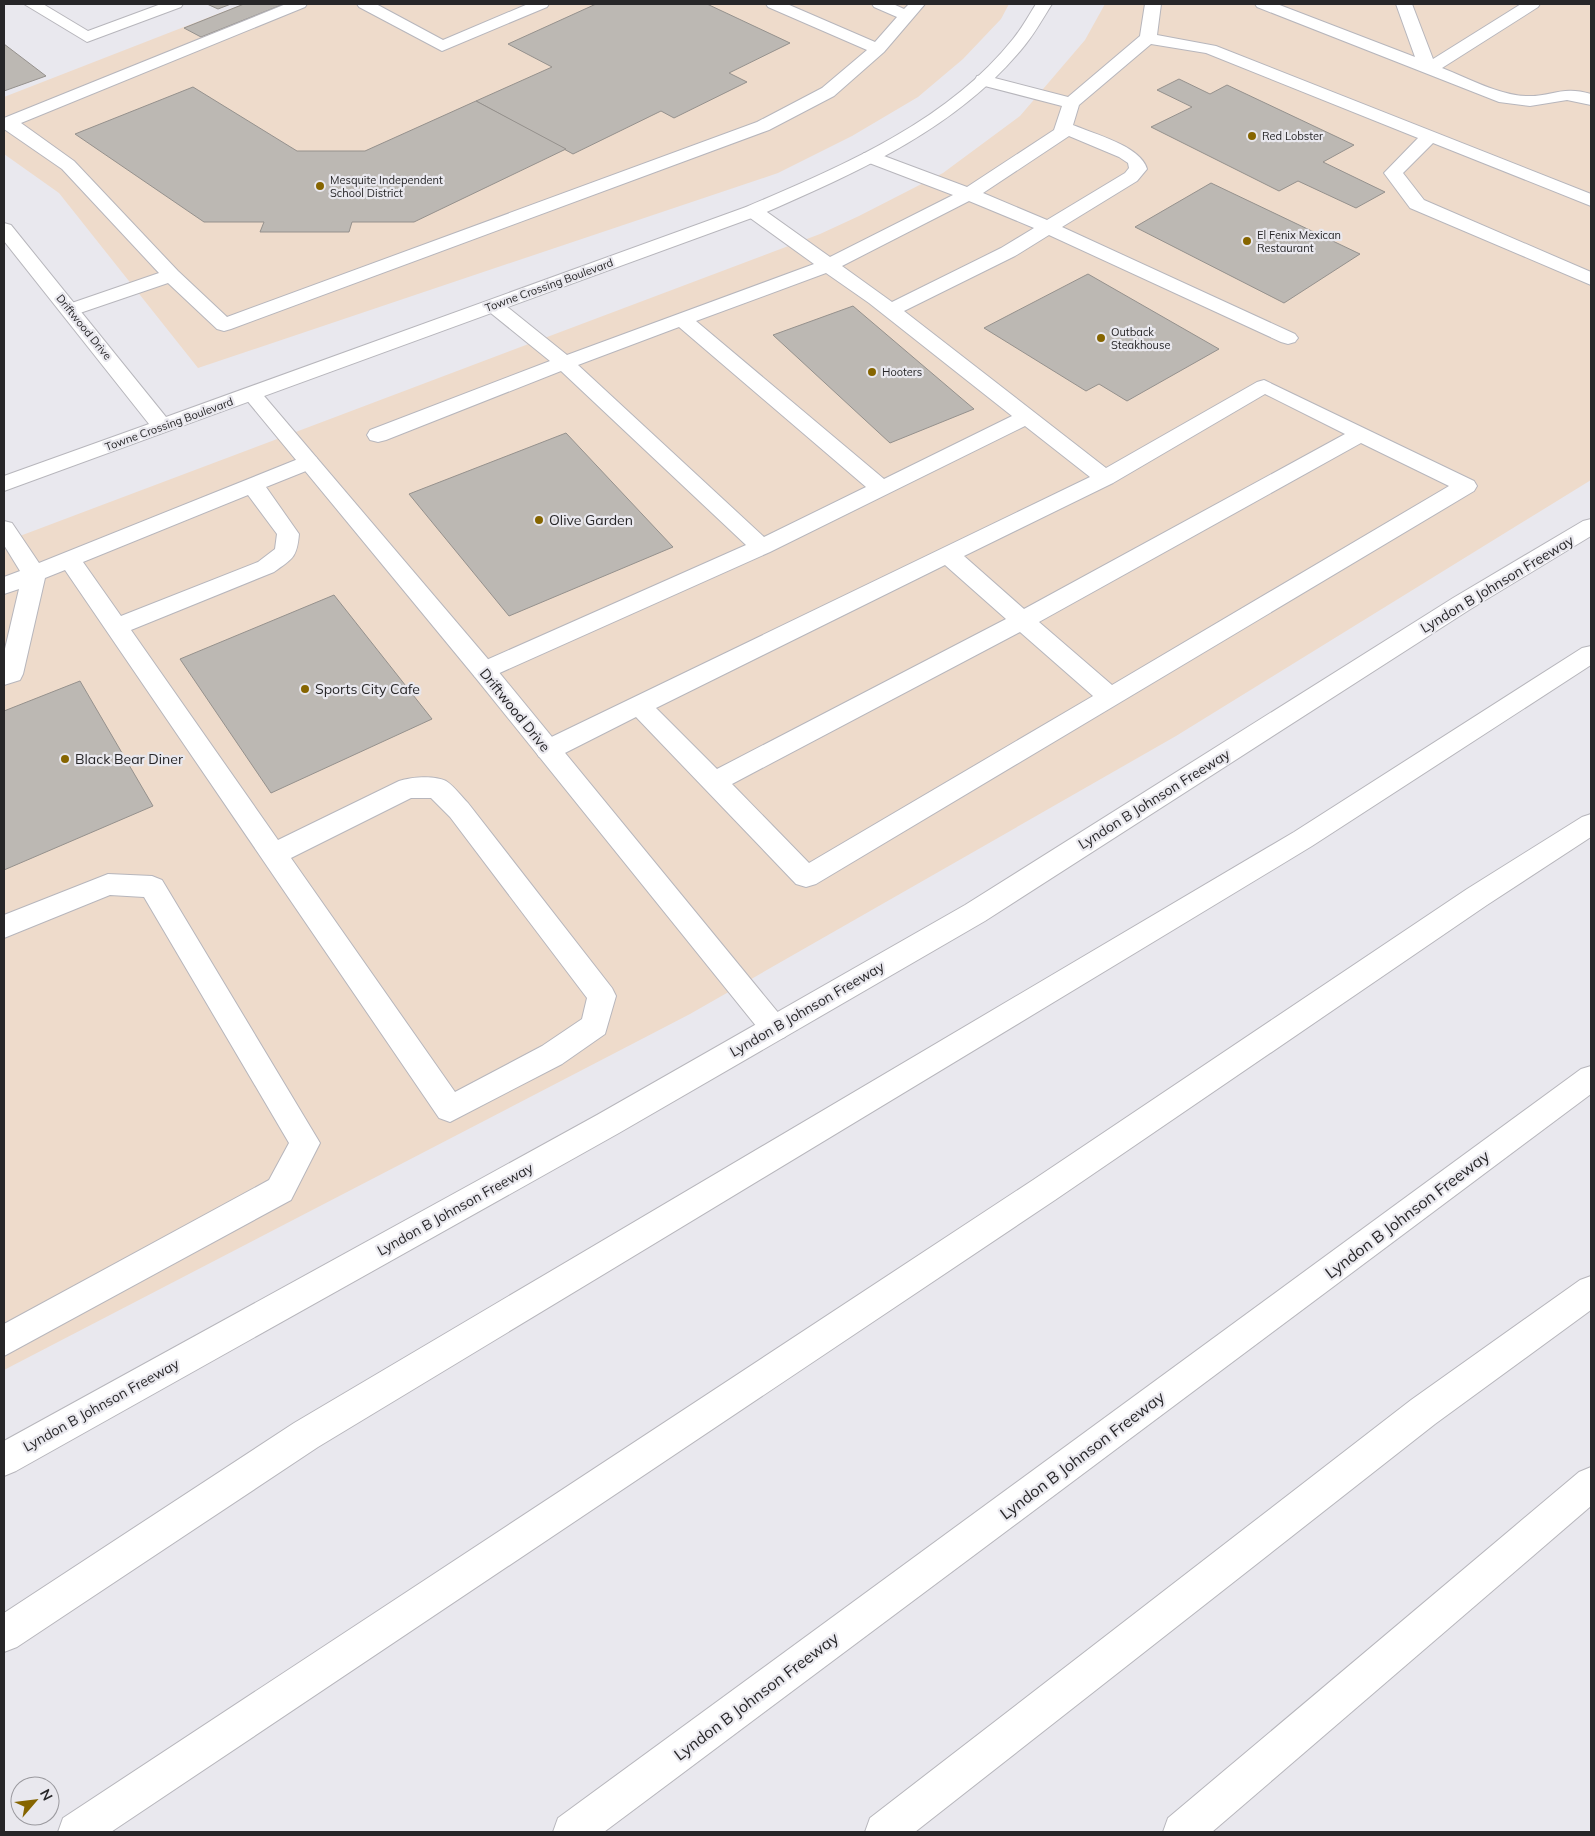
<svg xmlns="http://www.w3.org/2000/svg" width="1595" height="1836" font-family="Mulish,sans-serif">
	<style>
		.commercial { fill: #eedbcb }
		.building { fill: #bcb8b3; stroke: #95918d }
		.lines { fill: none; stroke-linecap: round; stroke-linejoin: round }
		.lane-casing { stroke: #b7b6bc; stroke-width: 2 }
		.street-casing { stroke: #b7b6bc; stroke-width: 2 }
		.secondary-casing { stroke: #b7b6bc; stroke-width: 2 }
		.highway-casing { stroke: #b7b6bc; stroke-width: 2 }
		.lane { fill: #fff; fill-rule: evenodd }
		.street { fill: #fff; fill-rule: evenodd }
		.secondary { fill: #fff; fill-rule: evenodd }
		.highway { fill: #fff; fill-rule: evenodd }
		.poi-dot { fill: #866500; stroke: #e9e8ee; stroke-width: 2 }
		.labels { text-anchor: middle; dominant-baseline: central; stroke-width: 4.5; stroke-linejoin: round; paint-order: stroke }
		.far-poi-label { font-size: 11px; fill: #272628; stroke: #e9e8ee; text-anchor: start }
		.far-street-label { font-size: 11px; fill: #272628; stroke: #e9e8ee }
		.poi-label { font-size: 14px; fill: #272628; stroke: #e9e8ee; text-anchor: start }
		.street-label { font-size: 14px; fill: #272628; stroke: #e9e8ee }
		.near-street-label { font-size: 16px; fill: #272628; stroke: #e9e8ee }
	</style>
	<rect width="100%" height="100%" fill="#e9e8ee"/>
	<g class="commercial">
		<polygon points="243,4 1009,4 1001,19 963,59 918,97 852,136 778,173 198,368 59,193 4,154 4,97"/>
		<polygon points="1105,4 1591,4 1591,480 1176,736 690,1014 4,1370 4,542 820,234 859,216 943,173 1020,116 1085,40"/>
	</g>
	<g class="building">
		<polygon points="207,4 231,4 218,9"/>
		<polygon points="244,4 284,4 201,37 184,28"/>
		<polygon points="596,4 707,4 790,43 729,73 747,82 674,118 661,111 573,154 476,101 552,67 508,44"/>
		<polygon points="4,44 46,76 4,91"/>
		<polygon points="1179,79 1210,94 1227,85 1354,145 1323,162 1385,192 1356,208 1298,181 1279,191 1151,127 1192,107 1157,90"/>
		<polygon points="193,87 297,151 365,151 476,101 566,149 414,222 352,222 349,232 260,232 264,222 204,222 75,134"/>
		<polygon points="1211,183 1360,254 1284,303 1135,227"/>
		<polygon points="1088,274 1219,349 1127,401 1099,384 1086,391 984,328"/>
		<polygon points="853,306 974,409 890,443 773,335"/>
		<polygon points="566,433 673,547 509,616 409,494"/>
		<polygon points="334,595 432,719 271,793 180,659"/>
		<polygon points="80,681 153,806 4,870 4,711"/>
	</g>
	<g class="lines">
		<g class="lane-casing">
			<g id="lane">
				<polygon points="24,4 43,4 88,31 161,4 183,4 181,7 87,42"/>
				<polygon points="286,4 307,4 305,7 21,123 74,161 178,271 227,317 757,122 822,88 867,50 768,7 766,4 787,4 875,42 897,17 874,7 872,4 893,4 904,9 909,4 925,4 884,52 834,96 769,130 231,329 224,331 217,329 168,283 77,314 63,314 60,310 63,306 159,273 62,169 4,129 4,118"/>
				<polygon points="357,4 376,4 443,40 528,4 549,4 547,7 442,51 359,7"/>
				<path d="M1145 4H1161L1157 35 1216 46 1591 194V206L1433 143 1403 173 1424 200 1591 272V285L1410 208 1384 173 1418 138 1206 53 1151 44 1079 105 1073 125C1094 134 1141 146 1147 169L1137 181 1062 227 1295 334 1298 338 1295 342 1288 344 1281 342 1049 235 1015 256 904 311 1106 468 1257 382 1264 380 1474 481 1477 486 1474 491 816 884 806 887 796 884 636 717 557 757 548 759 539 757 535 750 539 743 1090 477 1025 426 770 552 484 680 475 677 472 671 475 665 746 545 561 371 386 440 378 442 370 440 367 435 370 430 550 361 487 310 484 306 487 302H501L567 355 814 264 746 215 744 211 746 207H760L830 257 953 195 864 161 861 157 864 153H876L967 187 1054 130 1062 106 977 84 975 80 977 76 983 75 1068 97 1140 36ZM1069 136 1119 157 1128 163 1129 168 1125 173 1047 220 983 193ZM969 201 1034 228 1001 248 892 302 842 266ZM826 273 869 303 1012 416 884 479 696 321ZM679 327 866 487 764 537 578 365ZM1265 394 1345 434 1024 609 964 556 1113 483ZM1361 443 1449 486 1112 685 1039 622ZM945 565 1006 619 717 769 656 708ZM1020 632 1093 696 809 863 732 784Z"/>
				<path d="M1255 4H1277L1415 57 1396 4H1412L1433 59 1521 4H1540L1538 7 1442 68C1468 78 1498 95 1526 96 1552 97 1562 85 1591 94V105L1567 100 1530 106 1499 102 1257 7Z"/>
				<path d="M308 455 316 457 319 462 316 467 266 487 299 534C297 558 292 559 274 572L131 630 278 840 399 781C411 777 434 775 446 781 454 786 461 796 468 803L612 988 616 996 605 1034 562 1064 450 1122 439 1118 65 570 45 578 23 674 20 680 4 685V653L19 589 4 594V577L20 571 4 545V521L12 523 39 563ZM248 495 277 534 275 549 258 562 121 616 83 562ZM411 798H431L450 817 587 998 582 1019 542 1046 455 1092 291 858Z"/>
				<polygon points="108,874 152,876 162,880 320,1143 291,1200 4,1356 4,1324 269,1180 289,1143 144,897 110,895 4,938 4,915"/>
			</g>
		</g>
		<g class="street-casing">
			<polygon id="street" points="252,388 259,390 493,665 785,1021 789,1029 785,1037 775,1041 765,1037 475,677 245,398 242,394 245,390"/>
		</g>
		<g class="secondary-casing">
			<g id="secondary">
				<path d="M1036 4H1052C1043 18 1035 33 1025 45 958 129 855 173 760 215L4 491V476L149 424 4 241V223L11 225 166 417 746 207C842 166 947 122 1013 39 1022 28 1029 15 1036 4Z"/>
				<polygon points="1591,519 1591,536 1469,610 985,921 619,1133 16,1471 4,1476 4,1441 597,1115 965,905 1453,598 1583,521"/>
				<polygon points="1591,1467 1591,1506 1212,1832 1163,1832 1168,1818 1579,1472"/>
			</g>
		</g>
		<g class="highway-casing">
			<g id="highway">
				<polygon points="1591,646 1591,665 1312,846 318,1447 17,1647 4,1652 4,1613 294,1423 1294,832 1582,648"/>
				<polygon points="1591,814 1591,837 1487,905 1055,1200 111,1832 58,1832 63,1818 1033,1180 1467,889 1582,817"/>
				<polygon points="1591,1066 1591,1094 604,1832 553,1832 558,1818 1581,1069"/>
				<polygon points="1591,1276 1591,1310 1435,1424 915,1832 865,1832 870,1818 1411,1400 1580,1280"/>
			</g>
		</g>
		<use href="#lane" class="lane"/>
		<use href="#street" class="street"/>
		<use href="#secondary" class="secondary"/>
		<use href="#highway" class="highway"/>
	</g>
	<g class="poi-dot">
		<circle cx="1252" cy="136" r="5"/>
		<circle cx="320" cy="186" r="5"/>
		<circle cx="1247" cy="241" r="5"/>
		<circle cx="1101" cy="338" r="5"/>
		<circle cx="872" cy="372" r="5"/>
		<circle cx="539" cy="520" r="5"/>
		<circle cx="305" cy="689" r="5"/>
		<circle cx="65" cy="759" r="5"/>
	</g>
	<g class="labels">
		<g class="far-poi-label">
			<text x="1262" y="136">Red Lobster</text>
			<text x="330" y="180">Mesquite Independent<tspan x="330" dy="13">School District</tspan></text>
			<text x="1257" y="235">El Fenix Mexican<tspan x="1257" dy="13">Restaurant</tspan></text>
			<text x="1111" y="332">Outback<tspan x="1111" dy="13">Steakhouse</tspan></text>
			<text x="882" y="372">Hooters</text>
		</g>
		<g class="far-street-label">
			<text transform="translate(549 285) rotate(-20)">Towne Crossing Boulevard</text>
			<text transform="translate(84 327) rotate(51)">Driftwood Drive</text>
			<text transform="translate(169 424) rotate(-20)">Towne Crossing Boulevard</text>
		</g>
		<g class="poi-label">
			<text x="549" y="520">Olive Garden</text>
			<text x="315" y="689">Sports City Cafe</text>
			<text x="75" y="759">Black Bear Diner</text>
		</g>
		<g class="street-label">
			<text transform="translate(1497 584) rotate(-31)">Lyndon B Johnson Freeway</text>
			<text transform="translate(515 710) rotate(51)">Driftwood Drive</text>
			<text transform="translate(1154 799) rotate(-32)">Lyndon B Johnson Freeway</text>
			<text transform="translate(807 1009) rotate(-30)">Lyndon B Johnson Freeway</text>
			<text transform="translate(455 1209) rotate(-29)">Lyndon B Johnson Freeway</text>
			<text transform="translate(101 1405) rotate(-29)">Lyndon B Johnson Freeway</text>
		</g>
		<g class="near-street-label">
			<text transform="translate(1407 1214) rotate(-37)">Lyndon B Johnson Freeway</text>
			<text transform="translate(1082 1455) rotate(-37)">Lyndon B Johnson Freeway</text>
			<text transform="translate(756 1696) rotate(-37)">Lyndon B Johnson Freeway</text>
		</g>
	</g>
	<rect width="1595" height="1836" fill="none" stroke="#272628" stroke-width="10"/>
	<g transform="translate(35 1801) rotate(62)"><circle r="24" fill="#e9e8ee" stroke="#9b9a9f"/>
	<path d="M0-4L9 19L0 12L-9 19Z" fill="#866500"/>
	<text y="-8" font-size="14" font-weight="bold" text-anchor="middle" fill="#272628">N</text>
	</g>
</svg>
